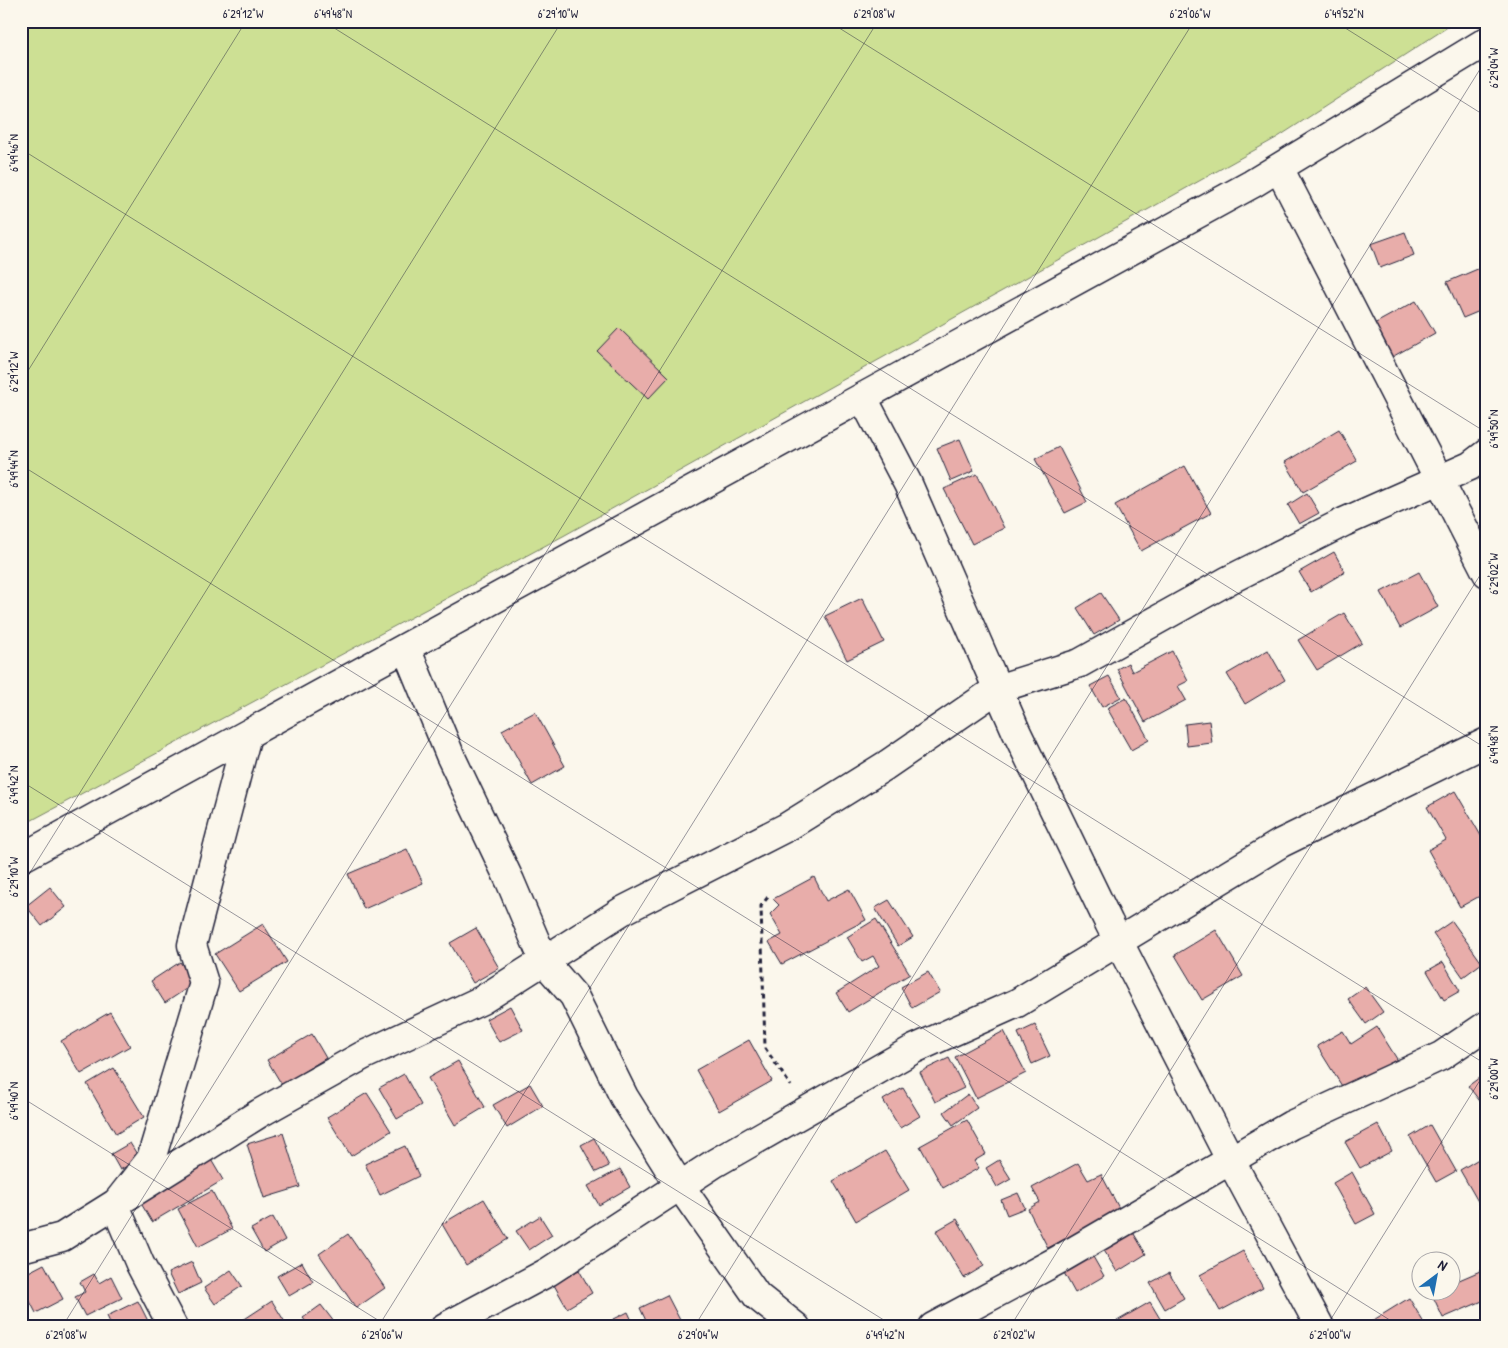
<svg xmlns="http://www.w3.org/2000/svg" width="1508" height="1348" font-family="'Patrick Hand',sans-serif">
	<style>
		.green { fill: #cde094; stroke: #788168 }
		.building { fill: #e8adaa; stroke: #22223b }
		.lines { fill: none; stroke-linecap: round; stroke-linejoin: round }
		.minor-casing { stroke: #22223b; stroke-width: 31 }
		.path { stroke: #22223b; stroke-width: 3; stroke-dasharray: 5 4; stroke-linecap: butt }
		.minor { stroke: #fbf7ec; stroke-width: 28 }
		.ticks { fill: none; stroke: #22223b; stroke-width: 1; stroke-opacity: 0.45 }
		.neatline { fill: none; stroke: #22223b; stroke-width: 2 }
		.ticks-label { font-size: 12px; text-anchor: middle; fill: #22223b }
	</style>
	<rect width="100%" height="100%" fill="#fbf7ec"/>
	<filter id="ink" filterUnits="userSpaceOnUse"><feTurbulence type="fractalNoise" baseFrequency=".02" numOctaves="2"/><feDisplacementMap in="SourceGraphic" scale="10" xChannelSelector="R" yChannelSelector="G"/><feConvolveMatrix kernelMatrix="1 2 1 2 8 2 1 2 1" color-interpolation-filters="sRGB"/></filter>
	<g filter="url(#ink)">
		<polygon class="green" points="21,21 1457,21 1278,137 565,535 21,826"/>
		<g class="building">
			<polygon points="1405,232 1414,255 1380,268 1371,244"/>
			<polygon points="1487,265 1487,308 1463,318 1447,282"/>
			<polygon points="1416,301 1435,333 1392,357 1374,324"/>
			<polygon points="619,328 669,377 648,399 597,351"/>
			<polygon points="1339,430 1357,461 1303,492 1285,462"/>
			<polygon points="960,439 974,471 951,481 937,448"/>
			<polygon points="1059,447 1087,502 1065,513 1035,459"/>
			<polygon points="1185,466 1211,513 1141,551 1115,505"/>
			<polygon points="977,474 1004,528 972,544 944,489"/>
			<polygon points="1307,493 1319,513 1299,524 1288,505"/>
			<polygon points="1487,523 1487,544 1478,528"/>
			<polygon points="1334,552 1345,572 1311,592 1299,572"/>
			<polygon points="1419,572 1438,607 1400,628 1381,592"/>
			<polygon points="1101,593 1119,620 1094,635 1077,608"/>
			<polygon points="862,598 884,642 847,660 825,616"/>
			<polygon points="1344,613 1362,643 1317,670 1298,640"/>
			<polygon points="1268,650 1285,680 1245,704 1227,674"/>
			<polygon points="1172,651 1188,681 1178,686 1186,700 1145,722 1117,669 1128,663 1132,672"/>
			<polygon points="1109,676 1121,697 1102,707 1090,686"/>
			<polygon points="1126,698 1149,740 1131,750 1107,708"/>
			<polygon points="535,712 565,766 532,785 502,730"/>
			<polygon points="1209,721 1212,743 1187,746 1185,724"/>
			<polygon points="1455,791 1487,846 1487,892 1460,907 1428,850 1446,840 1427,807"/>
			<polygon points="407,849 423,883 364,909 348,874"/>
			<polygon points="814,877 826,901 849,889 866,920 782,964 769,942 782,935 770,914 779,905 773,899"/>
			<polygon points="50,887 66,907 42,926 26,906"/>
			<polygon points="889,900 913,937 898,946 875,908"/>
			<polygon points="876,919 910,974 848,1012 836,993 879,966 873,956 862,962 847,937"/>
			<polygon points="1452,921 1482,963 1463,977 1433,934"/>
			<polygon points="263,924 287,962 239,991 215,954"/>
			<polygon points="476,928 499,968 473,983 450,943"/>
			<polygon points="1216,930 1243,976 1202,1000 1175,955"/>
			<polygon points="180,962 195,983 165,1003 151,981"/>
			<polygon points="1443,962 1460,991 1444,1000 1427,971"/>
			<polygon points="928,972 940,992 912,1008 901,987"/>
			<polygon points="1365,987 1383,1012 1366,1024 1348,999"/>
			<polygon points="510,1006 523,1030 499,1042 486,1019"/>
			<polygon points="110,1012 130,1046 81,1074 61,1041"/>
			<polygon points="1035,1025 1050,1056 1032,1064 1018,1033"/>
			<polygon points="1377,1027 1397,1059 1345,1091 1317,1046 1343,1031 1351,1044"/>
			<polygon points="1004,1031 1026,1073 976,1098 955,1057"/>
			<polygon points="312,1034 326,1058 282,1085 267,1060"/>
			<polygon points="749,1040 772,1081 719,1111 696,1070"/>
			<polygon points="949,1058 964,1088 935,1102 920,1072"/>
			<polygon points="458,1061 485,1107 455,1125 428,1078"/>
			<polygon points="114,1068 144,1117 116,1134 87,1084"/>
			<polygon points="1487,1072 1487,1110 1468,1086"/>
			<polygon points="404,1074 421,1105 397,1119 379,1088"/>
			<polygon points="530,1084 543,1106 507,1128 493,1105"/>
			<polygon points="903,1088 920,1116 900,1128 883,1100"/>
			<polygon points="367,1093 391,1131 351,1156 327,1117"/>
			<polygon points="968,1094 977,1108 953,1125 944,1112"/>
			<polygon points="967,1120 986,1154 974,1161 979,1168 943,1188 920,1146"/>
			<polygon points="1378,1124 1392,1151 1360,1168 1345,1142"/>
			<polygon points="1430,1125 1456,1171 1436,1182 1410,1137"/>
			<polygon points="283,1133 300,1187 264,1198 247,1144"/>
			<polygon points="594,1138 609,1166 596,1172 581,1145"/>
			<polygon points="130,1143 140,1159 120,1170 111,1154"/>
			<polygon points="405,1146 419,1176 380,1195 365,1164"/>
			<polygon points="885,1151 909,1190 856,1221 833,1181"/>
			<polygon points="1487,1154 1487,1201 1480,1205 1460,1170"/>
			<polygon points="210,1158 223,1180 152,1222 139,1200"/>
			<polygon points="999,1160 1011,1179 997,1187 986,1168"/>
			<polygon points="1078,1163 1088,1180 1101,1174 1120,1210 1048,1248 1028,1209 1040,1202 1032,1188"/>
			<polygon points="620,1169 630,1187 599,1205 588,1186"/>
			<polygon points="1352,1172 1375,1214 1356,1224 1333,1183"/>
			<polygon points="212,1191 232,1229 198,1247 178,1209"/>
			<polygon points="1018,1193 1025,1208 1007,1215 1001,1200"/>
			<polygon points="484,1199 508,1239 466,1265 442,1224"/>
			<polygon points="540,1216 552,1235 529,1250 516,1231"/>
			<polygon points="273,1217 285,1240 264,1252 251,1229"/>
			<polygon points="957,1219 984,1266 964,1278 936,1231"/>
			<polygon points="1131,1229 1146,1254 1117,1272 1102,1247"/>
			<polygon points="348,1234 385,1288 356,1308 319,1254"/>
			<polygon points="1243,1251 1263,1288 1220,1311 1200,1275"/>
			<polygon points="1092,1255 1104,1276 1075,1293 1063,1271"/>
			<polygon points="192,1262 201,1283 178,1294 168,1273"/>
			<polygon points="302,1262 313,1282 289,1296 277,1276"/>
			<polygon points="44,1264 63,1299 36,1313 21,1284 21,1276"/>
			<polygon points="1487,1268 1487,1299 1443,1318 1431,1292 1450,1290 1450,1284"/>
			<polygon points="231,1270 242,1286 215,1304 204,1288"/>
			<polygon points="579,1270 592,1293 567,1308 554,1285"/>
			<polygon points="1169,1273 1184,1298 1165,1309 1150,1283"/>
			<polygon points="94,1274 99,1283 111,1276 122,1298 85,1316 75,1297 85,1292 80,1282"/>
			<polygon points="667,1295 682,1324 677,1327 649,1327 640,1308"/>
			<polygon points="1409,1298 1424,1323 1418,1327 1376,1327 1372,1321"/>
			<polygon points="138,1301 148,1321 137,1327 112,1327 107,1316"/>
			<polygon points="272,1301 288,1327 235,1327 234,1326"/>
			<polygon points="1150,1302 1165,1327 1113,1327 1112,1324"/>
			<polygon points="321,1305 338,1327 310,1327 303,1318"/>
			<polygon points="628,1312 635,1327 616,1327 612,1320"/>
		</g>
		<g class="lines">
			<g class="minor-casing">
				<g id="minor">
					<polyline points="1279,168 1487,573"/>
					<polyline points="863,398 908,484 1016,731 1109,923 1230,1159 1320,1327"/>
					<polyline points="406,648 450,755 510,881 544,961 574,996 624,1097 680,1186 757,1296 796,1327"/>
					<polyline points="21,858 1252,184 1487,41"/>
					<polyline points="21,1248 62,1237 260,1113 362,1056 482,1000 622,911 787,827 885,766 997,689 1080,663 1229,580 1344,522 1470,466 1487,453"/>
					<polyline points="173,1327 140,1264 115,1205 151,1159 204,983 192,945 247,735"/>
					<polyline points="445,1327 548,1272 715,1163 914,1049 1017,1003 1281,843 1487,742"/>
					<polyline points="933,1327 1060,1259 1291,1125 1441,1056 1487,1025"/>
				</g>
			</g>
			<polyline class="path" points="768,897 761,906 765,1048 791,1086"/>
			<use href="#minor" class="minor"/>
		</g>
	</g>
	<path class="ticks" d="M323 21 1487 749M828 21 1487 433M1334 21 1487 117M21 149 1487 1065M21 382 246 21M21 465 1401 1327M21 781 895 1327M21 887 562 21M21 1097 389 1327M62 1327 878 21M378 1327 1194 21M694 1327 1487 58M1010 1327 1487 564M1326 1327 1487 1069"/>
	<rect width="1508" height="1348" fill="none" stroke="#fbf7ec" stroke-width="55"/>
	<g transform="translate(1436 1276) rotate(32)"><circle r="24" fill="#fbf7ec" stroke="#a4a2a5"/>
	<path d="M0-4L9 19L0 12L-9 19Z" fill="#1f6fb2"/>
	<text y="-8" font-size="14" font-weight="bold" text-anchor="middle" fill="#22223b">N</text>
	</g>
	<rect x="28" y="28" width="1452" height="1292" class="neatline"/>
	<g class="ticks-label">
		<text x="243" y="18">6°29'12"W</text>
		<text x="333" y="18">6°49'48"N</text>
		<text x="558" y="18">6°29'10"W</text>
		<text x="874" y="18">6°29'08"W</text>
		<text x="1190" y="18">6°29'06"W</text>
		<text x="1344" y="18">6°49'52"N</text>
		<text transform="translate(1494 68) rotate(-90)" y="4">6°29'04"W</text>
		<text transform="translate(14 153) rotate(-90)" y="4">6°49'46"N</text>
		<text transform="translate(14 372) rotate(-90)" y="4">6°29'12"W</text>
		<text transform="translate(1494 429) rotate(-90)" y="4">6°49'50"N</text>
		<text transform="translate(14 469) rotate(-90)" y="4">6°49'44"N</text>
		<text transform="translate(1494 574) rotate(-90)" y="4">6°29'02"W</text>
		<text transform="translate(1494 745) rotate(-90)" y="4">6°49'48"N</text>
		<text transform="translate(14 785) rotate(-90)" y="4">6°49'42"N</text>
		<text transform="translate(14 877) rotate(-90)" y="4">6°29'10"W</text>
		<text transform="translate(1494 1079) rotate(-90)" y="4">6°29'00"W</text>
		<text transform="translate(14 1101) rotate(-90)" y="4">6°49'40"N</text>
		<text x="66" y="1339">6°29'08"W</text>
		<text x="382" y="1339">6°29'06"W</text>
		<text x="698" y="1339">6°29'04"W</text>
		<text x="885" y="1339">6°49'42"N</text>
		<text x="1014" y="1339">6°29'02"W</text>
		<text x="1330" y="1339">6°29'00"W</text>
	</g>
</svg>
